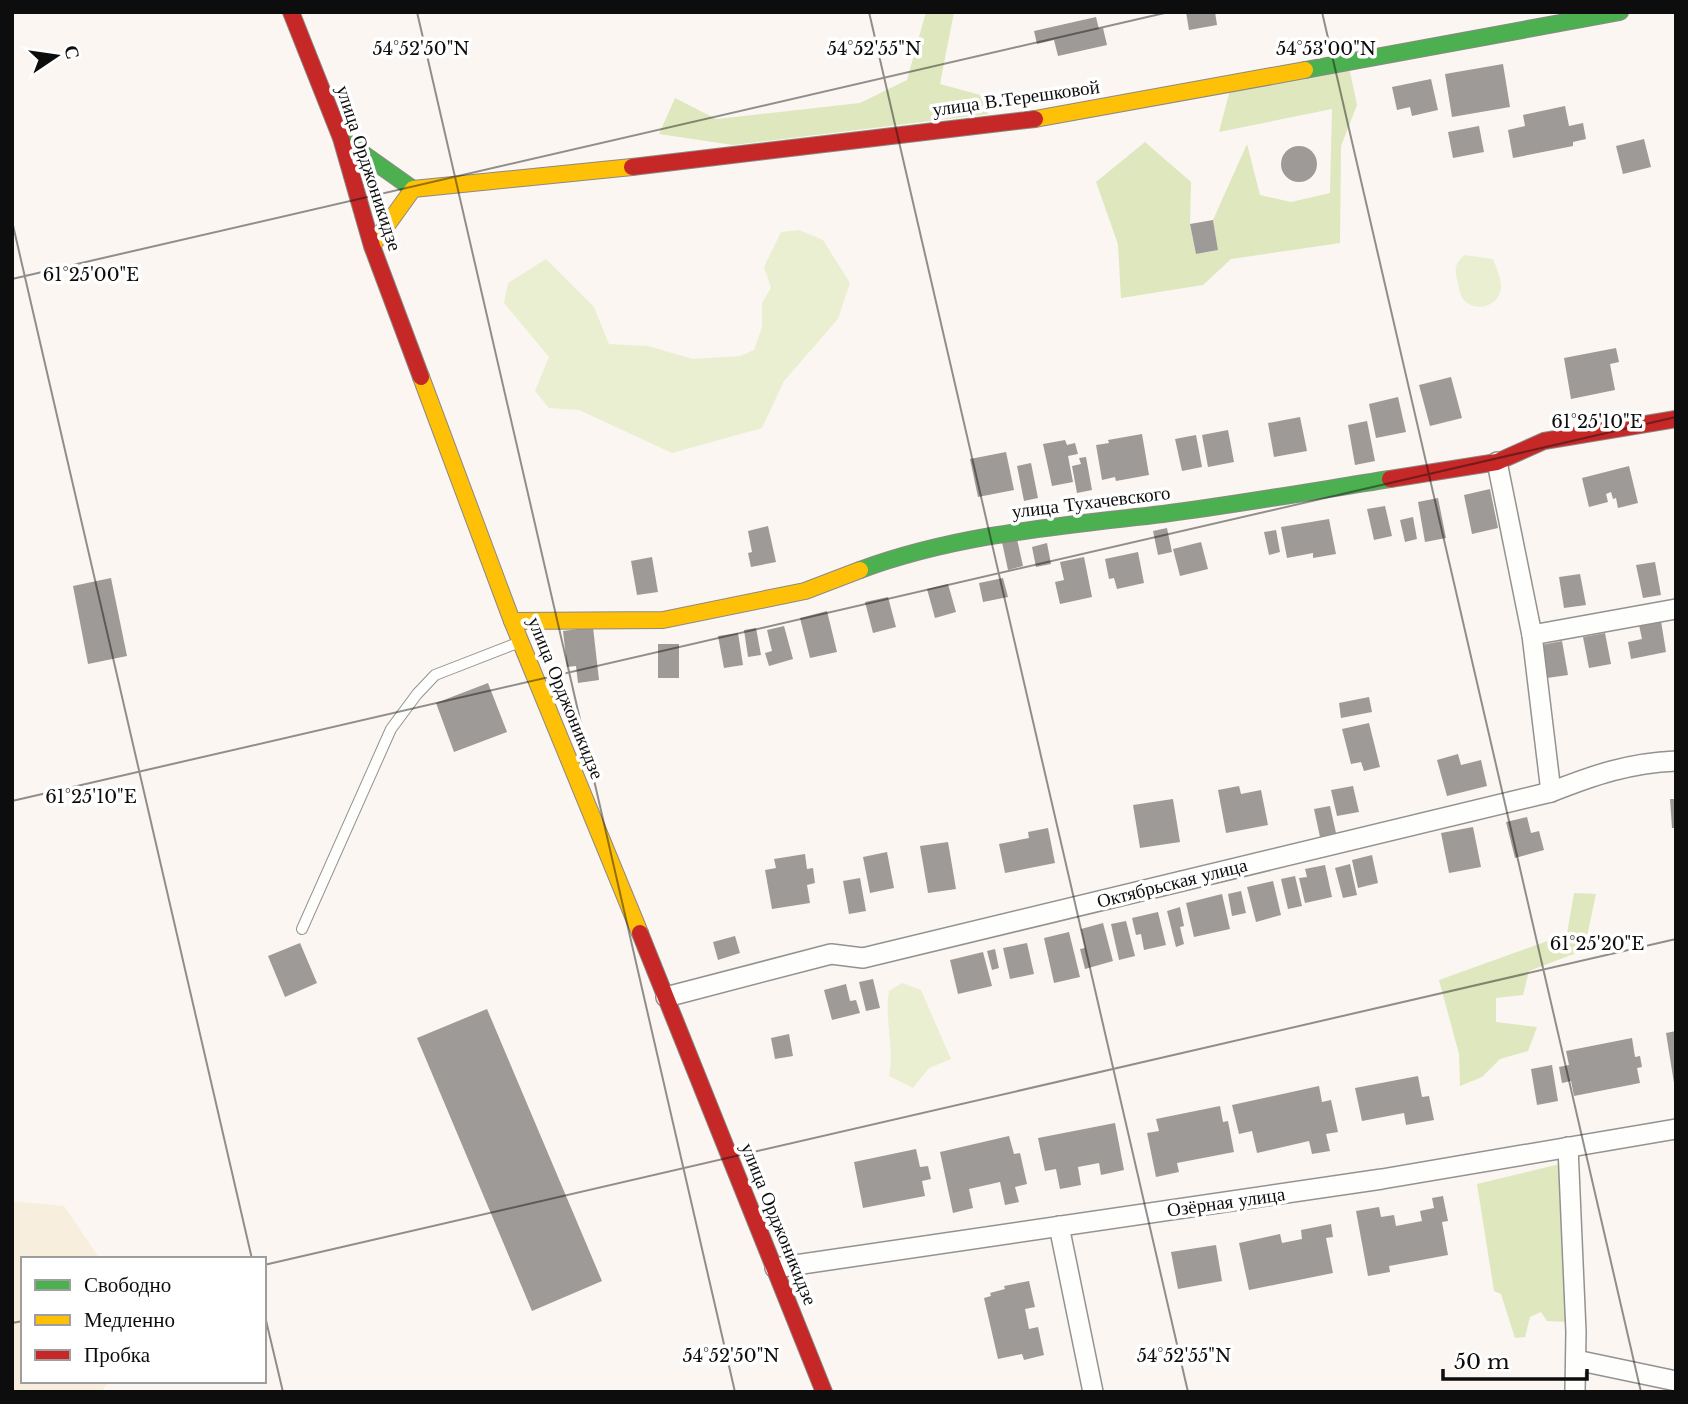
<svg xmlns="http://www.w3.org/2000/svg" width="1688" height="1404" font-family="'Libre Baskerville',serif">
	<style>
		.farmland { fill: #f8eedd }
		.green { fill: #ebefd1 }
		.forest { fill: #dee7be }
		.building { fill: #9e9a97 }
		.lines { fill: none; stroke-linecap: round; stroke-linejoin: round }
		.lane-casing { stroke: #949290; stroke-width: 12 }
		.street-casing { stroke: #949290; stroke-width: 22 }
		.fast-casing { stroke: #8b8986; stroke-width: 18 }
		.slow-casing { stroke: #8b8986; stroke-width: 18 }
		.jam-casing { stroke: #8b8986; stroke-width: 18 }
		.lane { stroke: #fefefd; stroke-width: 10 }
		.street { stroke: #fefefd; stroke-width: 19 }
		.fast { stroke: #4caf50; stroke-width: 16 }
		.slow { stroke: #ffc107; stroke-width: 16 }
		.jam { stroke: #c62828; stroke-width: 16 }
		.ticks { fill: none; stroke: #0d0d0d; stroke-width: 2; stroke-opacity: 0.45 }
		.labels { text-anchor: middle; dominant-baseline: central; stroke-width: 7; stroke-linejoin: round; paint-order: stroke }
		.street-label { font-size: 19px; fill: #0d0d0d; stroke: #fff }
		.ticks-label { font-size: 18px; text-anchor: middle; fill: #0d0d0d; stroke: #fff; stroke-width: 7; stroke-linejoin: round; paint-order: stroke }
	</style>
	<rect width="100%" height="100%" fill="#fbf6f1"/>
	<polygon class="farmland" points="12,1201 64,1206 100,1259 23,1259 23,1381 109,1381 101,1392 12,1392"/>
	<g class="green">
		<polygon points="799,230 823,240 850,283 838,319 784,381 762,428 672,453 579,410 549,408 535,391 549,357 504,303 508,283 546,259 594,307 609,344 648,346 693,359 740,356 754,350 762,327 762,303 771,288 764,267 781,232"/>
		<path d="M1465 255 1493 259C1496 267 1501 277 1501 286 1501 305 1477 314 1464 300 1459 295 1459 286 1457 279 1454 268 1456 262 1465 255Z"/>
		<path d="M902 983 921 990 951 1059 929 1068 913 1088 889 1076C895 1048 884 1020 889 991Z"/>
	</g>
	<g class="forest">
		<polygon points="926,12 954,12 940,84 980,95 988,114 733,145 659,134 675,98 716,119 860,103 907,80"/>
		<polygon points="1349,67 1357,105 1341,146 1340,243 1231,259 1203,285 1121,298 1118,244 1096,182 1145,142 1191,182 1190,224 1196,254 1218,250 1213,220 1247,144 1260,195 1291,202 1330,193 1332,109 1219,132 1231,86"/>
		<polygon points="1574,893 1596,894 1584,950 1529,971 1523,995 1496,998 1496,1022 1537,1027 1528,1051 1500,1059 1482,1077 1460,1086 1459,1054 1439,980 1567,934"/>
		<polygon points="1560,1164 1570,1322 1547,1321 1541,1312 1530,1317 1525,1337 1515,1338 1501,1294 1494,1291 1477,1184"/>
	</g>
	<g class="building">
		<polygon points="1186,12 1215,12 1217,25 1189,30"/>
		<polygon points="1096,17 1099,29 1103,28 1107,45 1058,56 1054,40 1037,44 1034,31"/>
		<polygon points="1503,64 1510,107 1452,117 1445,74"/>
		<polygon points="1431,79 1438,110 1412,116 1410,107 1397,110 1392,87"/>
		<polygon points="1565,106 1569,126 1583,123 1586,139 1573,142 1573,146 1513,158 1508,130 1525,126 1523,115"/>
		<polygon points="1479,126 1484,152 1453,158 1448,132"/>
		<polygon points="1644,139 1651,167 1623,174 1616,146"/>
		<circle cx="1299" cy="164" r="18"/>
		<polygon points="1213,220 1218,250 1196,254 1190,224"/>
		<polygon points="1616,348 1619,362 1610,364 1615,390 1571,399 1564,358"/>
		<polygon points="1451,377 1462,418 1430,426 1419,385"/>
		<polygon points="1398,397 1406,432 1376,438 1369,404"/>
		<polygon points="1300,417 1307,451 1274,457 1268,423"/>
		<polygon points="1367,421 1375,461 1355,465 1348,425"/>
		<polygon points="1228,430 1234,462 1208,467 1202,435"/>
		<polygon points="1142,434 1149,475 1116,481 1115,477 1102,480 1096,445 1109,443 1108,440"/>
		<polygon points="1196,435 1202,467 1182,471 1175,439"/>
		<polygon points="1065,440 1067,445 1075,443 1078,454 1068,456 1073,482 1052,486 1043,444"/>
		<polygon points="1006,452 1014,490 978,497 970,459"/>
		<polygon points="1086,457 1092,490 1077,493 1072,466 1081,464 1079,458"/>
		<polygon points="1031,463 1038,498 1024,501 1017,466"/>
		<polygon points="1629,466 1638,503 1618,508 1616,498 1613,499 1611,492 1606,494 1608,502 1589,507 1582,478"/>
		<polygon points="1490,489 1498,528 1472,534 1464,495"/>
		<polygon points="1438,498 1446,538 1425,542 1418,502"/>
		<polygon points="1385,506 1392,536 1374,540 1367,509"/>
		<polygon points="1413,517 1417,539 1405,542 1400,520"/>
		<polygon points="1329,519 1336,554 1313,558 1313,553 1287,558 1281,527"/>
		<polygon points="768,526 776,562 751,567 748,553 752,552 748,531"/>
		<polygon points="1167,528 1172,552 1158,555 1153,531"/>
		<polygon points="1276,530 1280,552 1269,555 1264,532"/>
		<polygon points="1017,539 1023,566 1008,570 1002,542"/>
		<polygon points="1201,542 1208,569 1180,576 1173,549"/>
		<polygon points="1047,543 1051,564 1036,567 1032,547"/>
		<polygon points="1138,552 1144,583 1117,589 1114,578 1109,579 1105,559"/>
		<polygon points="652,557 658,592 637,595 631,561"/>
		<polygon points="1084,557 1092,597 1060,604 1055,582 1064,580 1060,562"/>
		<polygon points="1655,562 1661,595 1643,598 1636,565"/>
		<polygon points="1580,574 1586,605 1564,608 1559,577"/>
		<polygon points="111,578 127,656 88,664 73,586"/>
		<polygon points="1003,578 1008,597 983,602 979,583"/>
		<polygon points="948,584 956,612 935,618 927,589"/>
		<polygon points="888,597 896,627 873,633 865,602"/>
		<polygon points="827,611 837,652 810,658 800,618"/>
		<polygon points="1661,621 1666,652 1631,659 1628,642 1642,639 1639,625"/>
		<polygon points="784,626 793,659 769,666 765,653 772,651 767,630"/>
		<polygon points="593,627 599,680 578,683 576,666 567,667 563,631"/>
		<polygon points="756,628 761,655 748,657 744,630"/>
		<polygon points="738,633 743,665 724,668 718,636"/>
		<polygon points="1605,633 1611,664 1589,668 1583,637"/>
		<polygon points="1562,641 1568,675 1547,678 1541,645"/>
		<rect x="658" y="644" width="21" height="34"/>
		<polygon points="488,683 507,732 454,752 436,703"/>
		<polygon points="1369,697 1372,712 1341,718 1339,703"/>
		<polygon points="1369,723 1380,767 1364,771 1361,762 1351,764 1342,729"/>
		<polygon points="1458,754 1461,765 1481,760 1487,786 1447,796 1437,760"/>
		<polygon points="1239,786 1241,794 1261,790 1268,825 1226,833 1218,790"/>
		<polygon points="1353,786 1359,812 1337,816 1331,790"/>
		<polygon points="1173,799 1180,842 1140,848 1133,805"/>
		<polygon points="1670,799 1676,799 1676,828 1672,828"/>
		<polygon points="1330,806 1336,833 1320,837 1314,809"/>
		<polygon points="1527,817 1531,833 1539,831 1544,850 1515,858 1506,822"/>
		<polygon points="1473,827 1481,867 1449,873 1441,833"/>
		<polygon points="1048,828 1055,863 1005,873 999,844 1029,838 1028,832"/>
		<polygon points="948,842 956,889 928,893 920,846"/>
		<polygon points="887,852 894,888 870,893 863,857"/>
		<polygon points="805,854 807,869 813,868 815,883 807,885 810,903 772,909 765,870 776,868 774,859"/>
		<polygon points="1372,855 1378,883 1358,888 1352,860"/>
		<polygon points="1350,864 1357,895 1343,898 1335,868"/>
		<polygon points="1325,865 1332,897 1305,903 1299,878 1307,877 1305,869"/>
		<polygon points="1295,876 1302,906 1288,909 1281,879"/>
		<polygon points="860,878 866,911 849,914 843,881"/>
		<polygon points="1273,881 1281,915 1256,922 1247,887"/>
		<polygon points="1241,891 1246,913 1232,916 1228,894"/>
		<polygon points="1222,894 1230,929 1194,937 1186,903"/>
		<polygon points="1180,907 1184,926 1180,927 1184,944 1176,947 1167,911"/>
		<polygon points="1158,912 1166,945 1144,950 1141,934 1136,935 1132,918"/>
		<polygon points="1126,921 1135,956 1119,960 1111,924"/>
		<polygon points="1103,923 1113,961 1085,969 1080,949 1085,948 1081,929"/>
		<polygon points="1069,932 1080,977 1054,983 1044,938"/>
		<polygon points="735,936 740,953 718,960 713,942"/>
		<polygon points="300,943 317,983 285,997 268,956"/>
		<polygon points="1027,943 1034,974 1010,979 1003,948"/>
		<polygon points="995,949 999,968 992,970 987,951"/>
		<polygon points="983,952 992,986 958,994 950,960"/>
		<polygon points="873,979 880,1008 866,1011 859,982"/>
		<polygon points="846,984 850,1001 856,1000 860,1013 832,1020 824,990"/>
		<polygon points="487,1009 602,1281 532,1311 417,1038"/>
		<polygon points="1676,1031 1676,1083 1674,1083 1666,1033"/>
		<polygon points="789,1034 793,1056 775,1059 771,1038"/>
		<polygon points="1632,1038 1635,1057 1640,1056 1642,1067 1637,1068 1640,1083 1574,1096 1571,1081 1562,1083 1559,1067 1569,1065 1566,1051"/>
		<polygon points="1552,1065 1558,1101 1537,1105 1531,1069"/>
		<polygon points="1418,1076 1422,1097 1429,1096 1434,1120 1406,1125 1404,1113 1362,1121 1355,1088"/>
		<polygon points="1319,1086 1322,1102 1331,1100 1338,1132 1326,1134 1330,1151 1312,1154 1309,1141 1257,1153 1252,1131 1239,1134 1232,1105"/>
		<polygon points="1220,1106 1223,1122 1228,1121 1234,1152 1177,1163 1179,1172 1156,1177 1147,1133 1159,1131 1156,1119"/>
		<polygon points="1115,1123 1124,1170 1101,1175 1099,1163 1078,1167 1081,1185 1060,1189 1056,1169 1045,1171 1038,1138"/>
		<polygon points="1009,1136 1014,1154 1020,1153 1027,1184 1015,1187 1019,1202 1005,1205 1000,1182 969,1189 973,1208 953,1213 940,1152"/>
		<polygon points="916,1149 920,1167 928,1166 931,1179 922,1181 925,1196 863,1208 854,1162"/>
		<polygon points="1443,1196 1448,1221 1442,1222 1448,1255 1389,1266 1390,1272 1368,1276 1356,1211 1379,1207 1381,1217 1394,1215 1396,1226 1422,1221 1420,1211 1434,1208 1432,1198"/>
		<polygon points="1331,1224 1333,1237 1326,1238 1333,1273 1249,1290 1239,1243 1280,1234 1282,1243 1302,1239 1301,1230"/>
		<polygon points="1216,1245 1222,1281 1178,1289 1171,1252"/>
		<polygon points="1029,1281 1035,1307 1025,1309 1029,1329 1038,1327 1044,1355 1024,1360 1022,1354 998,1359 984,1298 991,1296 990,1293 1005,1289 1004,1286"/>
	</g>
	<g class="lines">
		<g class="lane-casing">
			<polyline id="lane" points="302,929 391,729 417,694 435,675 520,642"/>
		</g>
		<g class="street-casing">
			<g id="street">
				<polyline points="1497,462 1532,635 1551,792"/>
				<polyline points="1532,635 1676,609"/>
				<path d="M666 997 831 954 863 958 1551 792C1594 775 1629 763 1676 761"/>
				<polyline points="1568,1147 1576,1332 1575,1392"/>
				<polyline points="1059,1226 1093,1392"/>
				<polyline points="775,1268 1382,1179 1676,1129"/>
				<polyline points="1576,1360 1676,1381"/>
			</g>
		</g>
		<g class="fast-casing">
			<g id="fast">
				<polyline points="1305,70 1620,12"/>
				<polyline points="341,138 413,189"/>
				<path d="M860 570C957 534 1061 526 1163 514 1239 504 1314 491 1390 479"/>
			</g>
		</g>
		<g class="slow-casing">
			<g id="slow">
				<polyline points="1035,119 1305,70"/>
				<polyline points="372,246 413,189 632,167"/>
				<polyline points="421,377 512,621 640,933"/>
				<polyline points="512,621 663,620 805,591 860,570"/>
			</g>
		</g>
		<g class="jam-casing">
			<g id="jam">
				<polyline points="291,12 341,138 372,246 421,377"/>
				<polyline points="632,167 1035,119"/>
				<polyline points="1390,479 1497,462 1544,441 1676,419"/>
				<polyline points="640,933 824,1392"/>
			</g>
		</g>
		<use href="#lane" class="lane"/>
		<use href="#street" class="street"/>
		<use href="#fast" class="fast"/>
		<use href="#slow" class="slow"/>
		<use href="#jam" class="jam"/>
	</g>
	<path class="ticks" d="M417 12 735 1392M869 12 1188 1392M1322 12 1641 1392M12 221 252 1259M12 279 1169 12M12 801 1676 417M264 1265 1676 939M264 1312 283 1392M12 1323 23 1321"/>
	<g class="labels">
		<g class="street-label">
			<text transform="translate(1016 98) rotate(-8)">улица В.Терешковой</text>
			<text transform="translate(369 168) rotate(72)">улица Орджоникидзе</text>
			<text transform="translate(1091 502) rotate(-7)">улица Тухачевского</text>
			<text transform="translate(566 698) rotate(68)">улица Орджоникидзе</text>
			<text transform="translate(1172 883) rotate(-14)">Октябрьская улица</text>
			<text transform="translate(1226 1202) rotate(-8)">Озёрная улица</text>
			<text transform="translate(779 1224) rotate(68)">улица Орджоникидзе</text>
		</g>
	</g>
	<g class="ticks-label">
		<text x="421" y="55">54°52'50"N</text>
		<text x="874" y="55">54°52'55"N</text>
		<text x="1326" y="55">54°53'00"N</text>
		<text x="91" y="281">61°25'00"E</text>
		<text x="1597" y="428">61°25'10"E</text>
		<text x="91" y="803">61°25'10"E</text>
		<text x="1597" y="950">61°25'20"E</text>
		<text x="731" y="1362">54°52'50"N</text>
		<text x="1184" y="1362">54°52'55"N</text>
	</g>
	<rect width="1688" height="1404" fill="none" stroke="#0d0d0d" stroke-width="28"/>
	<rect x="21" y="1257" width="245" height="126" fill="#ffffff" stroke="#9e9e9e" stroke-width="2"/>
	<rect x="35" y="1280" width="35" height="10" fill="#4caf50" stroke="#9e9e9e" stroke-width="2"/>
	<text x="84" y="1292" font-size="21" fill="#0d0d0d">Свободно</text>
	<rect x="35" y="1315" width="35" height="10" fill="#ffc107" stroke="#9e9e9e" stroke-width="2"/>
	<text x="84" y="1327" font-size="21" fill="#0d0d0d">Медленно</text>
	<rect x="35" y="1350" width="35" height="10" fill="#c62828" stroke="#9e9e9e" stroke-width="2"/>
	<text x="84" y="1362" font-size="21" fill="#0d0d0d">Пробка</text>
	<g transform="translate(56 56) rotate(77)" stroke="#ffffff" stroke-width="5" paint-order="stroke">
	<path d="M0-5L12 26L0 18L-12 26Z" fill="#0d0d0d"/>
	<text y="-10" font-size="19" font-weight="bold" text-anchor="middle" fill="#0d0d0d">С</text>
	</g>
	<path d="M1443 1369v10h144v-10" fill="none" stroke="#0d0d0d" stroke-width="3.5"/>
	<text x="1454" y="1369" font-size="21" fill="#0d0d0d" stroke="#ffffff" stroke-width="5" paint-order="stroke">50 m</text>
</svg>
